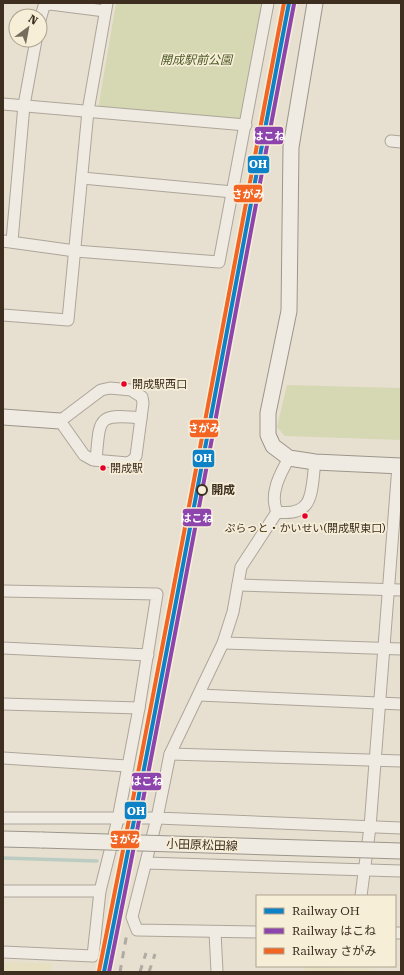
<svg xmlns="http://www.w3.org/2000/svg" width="404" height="975" font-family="'Roboto Serif','Noto Sans JP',serif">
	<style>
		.farmland { fill: #e6dfc2 }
		.green { fill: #d6d7b3 }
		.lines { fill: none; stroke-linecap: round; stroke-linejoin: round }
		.stream { stroke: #bcccc2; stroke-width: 3.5 }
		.street-casing { stroke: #ada599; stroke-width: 13 }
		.secondary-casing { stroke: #9c958a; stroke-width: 17 }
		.street { stroke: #efebe3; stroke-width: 11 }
		.secondary { stroke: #efebe3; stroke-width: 15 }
		.rail { stroke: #afaaa2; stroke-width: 3; stroke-dasharray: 7 7; stroke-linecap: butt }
		.secondary-bridge-casing { stroke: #9c958a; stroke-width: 17; stroke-linecap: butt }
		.secondary-bridge { stroke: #efebe3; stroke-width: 15 }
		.rail-1-casing { stroke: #f7eed8; stroke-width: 7 }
		.rail-2-casing { stroke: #f7eed8; stroke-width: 7 }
		.rail-3-casing { stroke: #f7eed8; stroke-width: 7 }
		.rail-1 { stroke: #0d82c7; stroke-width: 4 }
		.rail-2 { stroke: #8e44ad; stroke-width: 4 }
		.rail-3 { stroke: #f26522; stroke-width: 4 }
		.bus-dot { fill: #e4002b; stroke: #f7eed8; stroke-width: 1.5 }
		.stop-dot { fill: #f7eed8; stroke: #3d2e20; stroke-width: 2 }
		.labels { text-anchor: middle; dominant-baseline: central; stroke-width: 3.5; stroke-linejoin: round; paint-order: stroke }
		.bus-label { font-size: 11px; fill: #3d2e20; stroke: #f7eed8; text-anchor: start }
		.park-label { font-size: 12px; font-style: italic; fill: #4d5a26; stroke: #f7eed8 }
		.stop-label { font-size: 12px; font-weight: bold; fill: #3d2e20; stroke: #f7eed8; text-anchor: start }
		.street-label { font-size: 12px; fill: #3d2e20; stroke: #f7eed8 }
		.line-badge { stroke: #f7eed8; stroke-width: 1.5 }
		.badge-label { font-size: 11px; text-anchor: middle; font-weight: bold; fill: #fff }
	</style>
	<rect width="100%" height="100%" fill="#e7e0d1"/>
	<g class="farmland">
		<polygon points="3,962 52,963 50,972 3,972"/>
		<polygon points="305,967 373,969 373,972 305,972"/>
	</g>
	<g class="green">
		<polygon points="116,3 265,3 245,121 98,109"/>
		<polygon points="287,385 401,388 401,440 285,436 277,427"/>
	</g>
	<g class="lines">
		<polyline class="stream" points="3,858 97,861"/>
		<g class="street-casing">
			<g id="street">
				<polyline points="40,20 44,6 50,4 105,11"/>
				<polyline points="3,104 246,125"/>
				<polyline points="391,141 401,142"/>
				<polyline points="82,178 233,192"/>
				<polyline points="3,241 75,251 219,262 268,3"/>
				<polyline points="12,241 24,105 36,40"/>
				<polyline points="3,315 68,320 88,111 107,3"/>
				<polygon points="110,388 131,390 142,397 143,403 136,456 133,460 128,463 93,460 84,455 60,421 101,390"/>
				<path d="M289 458C280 474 269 494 277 512 315 517 311 491 315 462"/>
				<path d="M96 460C100 419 96 413 141 418"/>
				<polyline points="277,512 241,567 233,612 223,643 170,754 157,818 401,828"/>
				<polyline points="238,585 401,590"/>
				<polyline points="3,591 157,594 139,708 118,819 100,891 93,956 3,952"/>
				<polyline points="223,643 401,649"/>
				<polyline points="3,648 148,655"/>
				<polyline points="199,695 401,704"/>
				<polyline points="3,704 139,708"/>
				<polyline points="170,754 401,761"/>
				<polyline points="3,758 127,766"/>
				<polyline points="3,818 157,818 132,917 137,930 257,932"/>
				<polyline points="146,863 401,871"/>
				<polyline points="3,891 100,891"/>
				<polyline points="361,896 370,827 398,466"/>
				<polyline points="215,932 217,972"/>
				<polyline points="395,933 401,933"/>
			</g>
		</g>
		<g class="secondary-casing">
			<g id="secondary">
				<polyline points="315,3 291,147 289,311 268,413 268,435 273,446 289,458 315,462 401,466"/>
				<polyline points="3,417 60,421"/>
				<polyline points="3,839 42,840"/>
			</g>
		</g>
		<use href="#street" class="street"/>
		<use href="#secondary" class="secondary"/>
		<g class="rail">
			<polyline points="120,972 127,933"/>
			<polyline points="140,972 146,953"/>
			<polyline points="149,972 155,954"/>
		</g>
		<g class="secondary-bridge-casing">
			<polyline id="secondary-bridge" points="42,840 401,851"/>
		</g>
		<use href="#secondary-bridge" class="secondary-bridge"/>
		<g class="rail-1-casing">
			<path id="rail-1" d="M104 972C169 650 227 326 289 3"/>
		</g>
		<g class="rail-2-casing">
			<path id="rail-2" d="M109 972C174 650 232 327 294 4"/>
		</g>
		<g class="rail-3-casing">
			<path id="rail-3" d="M99 971C164 649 222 326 284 3"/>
		</g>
		<use href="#rail-1" class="rail-1"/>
		<use href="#rail-2" class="rail-2"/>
		<use href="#rail-3" class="rail-3"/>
	</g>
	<g class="bus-dot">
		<circle cx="124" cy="384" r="3.5"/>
		<circle cx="103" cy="468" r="3.5"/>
		<circle cx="305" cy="516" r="3.5"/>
	</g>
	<circle class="stop-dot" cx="202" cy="490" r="5"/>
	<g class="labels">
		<g class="bus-label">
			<text x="132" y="384">開成駅西口</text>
			<text x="110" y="468">開成駅</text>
			<text x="305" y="528" text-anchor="middle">ぷらっと・かいせい(開成駅東口)</text>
		</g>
		<g class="park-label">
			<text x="196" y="60">開成駅前公園</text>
		</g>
		<g class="stop-label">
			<text x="211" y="490">開成</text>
		</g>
		<g class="street-label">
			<text transform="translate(202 845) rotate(2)">小田原松田線</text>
		</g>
	</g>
	<g class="line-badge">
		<rect x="254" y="126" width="30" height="19" rx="4" fill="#8e44ad"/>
		<rect x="247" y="155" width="23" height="19" rx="4" fill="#0d82c7"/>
		<rect x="233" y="184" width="30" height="19" rx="4" fill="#f26522"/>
		<rect x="189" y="419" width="30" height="19" rx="4" fill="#f26522"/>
		<rect x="192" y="449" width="23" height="19" rx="4" fill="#0d82c7"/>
		<rect x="182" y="508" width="30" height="19" rx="4" fill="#8e44ad"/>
		<rect x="131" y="772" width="31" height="19" rx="4" fill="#8e44ad"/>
		<rect x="124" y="801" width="23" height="19" rx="4" fill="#0d82c7"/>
		<rect x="110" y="830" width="30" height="19" rx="4" fill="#f26522"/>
	</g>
	<g class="badge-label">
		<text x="269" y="140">はこね</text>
		<text x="258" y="168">OH</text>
		<text x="248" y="198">さがみ</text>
		<text x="204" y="432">さがみ</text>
		<text x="203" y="462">OH</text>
		<text x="197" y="522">はこね</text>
		<text x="147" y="785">はこね</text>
		<text x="136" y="815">OH</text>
		<text x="125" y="843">さがみ</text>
	</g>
	<rect width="404" height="975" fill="none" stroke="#3d2e20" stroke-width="8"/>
	<rect x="256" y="895" width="140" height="72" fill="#f7eed8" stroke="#ada18e"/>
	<rect x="264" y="908" width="20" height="6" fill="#0d82c7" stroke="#ada18e"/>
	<text x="292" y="915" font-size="12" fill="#3d2e20">Railway OH</text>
	<rect x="264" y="928" width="20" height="6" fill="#8e44ad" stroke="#ada18e"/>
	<text x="292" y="935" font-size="12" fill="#3d2e20">Railway はこね</text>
	<rect x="264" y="948" width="20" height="6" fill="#f26522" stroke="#ada18e"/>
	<text x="292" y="955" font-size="12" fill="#3d2e20">Railway さがみ</text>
	<g transform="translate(28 28) rotate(32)"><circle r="19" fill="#f7eed8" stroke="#ada18e"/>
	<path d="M0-3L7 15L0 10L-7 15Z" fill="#786c5e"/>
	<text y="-6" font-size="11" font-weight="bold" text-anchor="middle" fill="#3d2e20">N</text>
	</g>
</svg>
